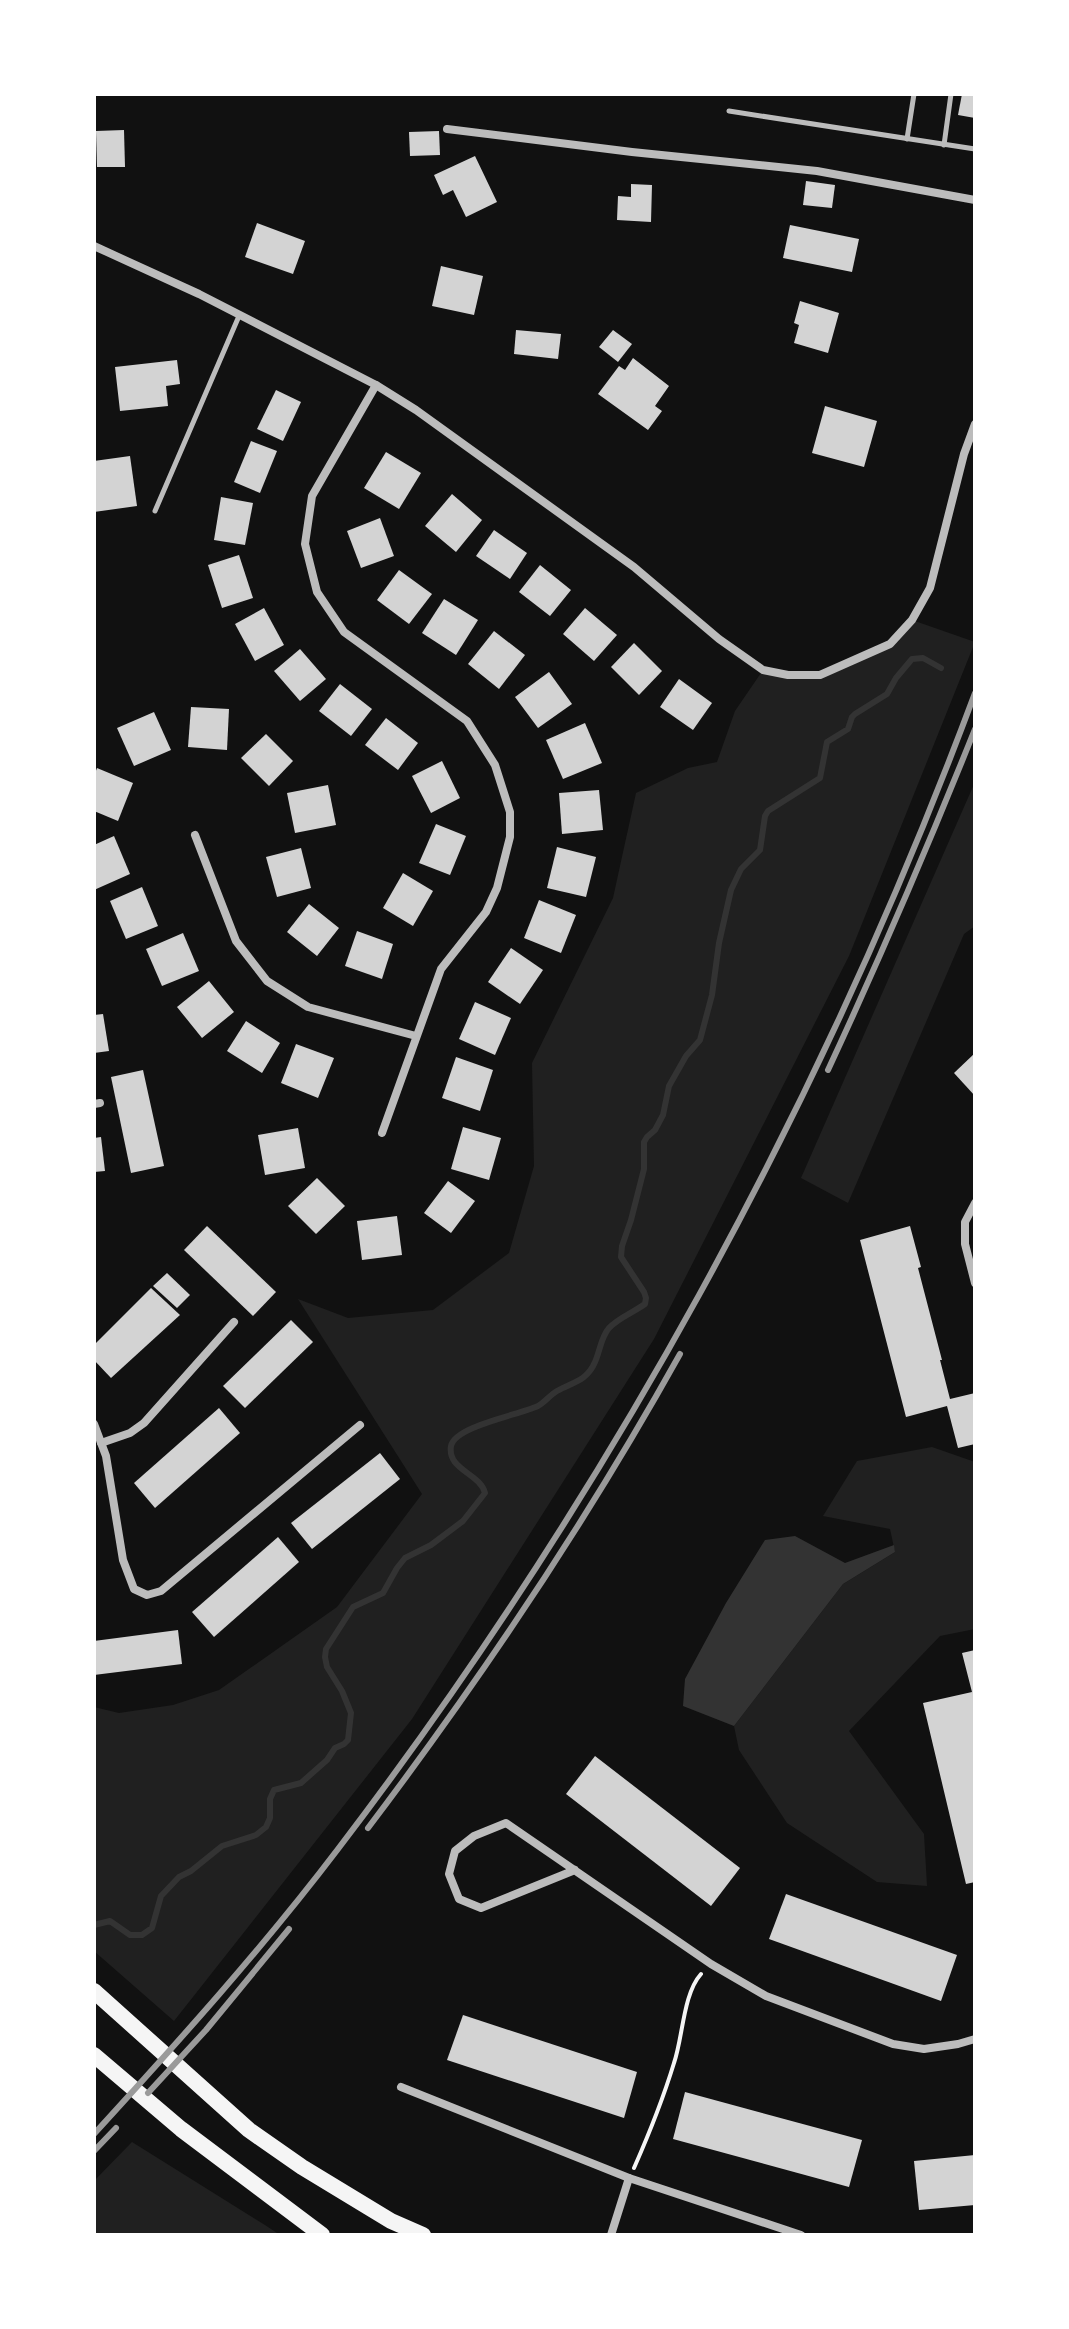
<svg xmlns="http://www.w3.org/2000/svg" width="1069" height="2329" font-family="Ubuntu,sans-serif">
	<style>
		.green { fill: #202020 }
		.water { fill: #333 }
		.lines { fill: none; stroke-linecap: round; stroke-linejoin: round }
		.stream { stroke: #333; stroke-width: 6 }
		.building { fill: #d3d3d3 }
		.path { stroke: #f5f5f5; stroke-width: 4 }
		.service { stroke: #bcbcbc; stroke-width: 5 }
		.minor { stroke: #bcbcbc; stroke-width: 8 }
		.primary { stroke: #f5f5f5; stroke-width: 16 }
		.rail { stroke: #9a9a9a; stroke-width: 6 }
	</style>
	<rect width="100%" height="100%" fill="#111"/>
	<g class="green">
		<polygon points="912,620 975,642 849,956 654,1339 412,1719 174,2021 94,1951 94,1707 119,1713 173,1705 219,1690 337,1607 422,1494 298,1299 348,1318 433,1310 509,1253 534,1166 532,1063 613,898 636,793 688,768 717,762 735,711 763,670 820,675 890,644"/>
		<polygon points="975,782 975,926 964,934 848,1203 801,1178"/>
		<polygon points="932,1447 975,1462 975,1629 940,1636 849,1731 924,1834 927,1886 877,1882 787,1823 739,1750 734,1726 843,1584 895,1552 890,1529 823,1516 857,1461"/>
		<polygon points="132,2142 265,2225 280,2235 94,2235 94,2181"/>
	</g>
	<polygon class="water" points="795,1536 845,1563 894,1545 895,1552 843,1584 734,1726 683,1706 685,1679 726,1603 765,1540"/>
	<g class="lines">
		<path class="stream" d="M94 1925 110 1921 130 1935H142L152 1928 161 1896 179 1877 191 1871 222 1846 256 1835 266 1827 270 1818V1799L274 1790 301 1783 327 1760 335 1748 344 1744 348 1740 351 1713 342 1691 327 1667 325 1657 326 1649 353 1607 383 1593 397 1568 405 1558 431 1545 463 1521 485 1493C480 1473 447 1470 451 1446 455 1426 519 1415 538 1406 545 1402 550 1395 557 1391 573 1382 587 1381 595 1362 600 1351 601 1337 609 1328 618 1318 634 1312 645 1304L646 1298 644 1292 621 1257 622 1246 631 1220 644 1169V1142L647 1137 655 1130 663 1115 669 1086 686 1056 700 1040 712 995 719 943 731 890 741 869 760 850 765 816 768 811 820 778 827 742 848 729 852 717 855 714 887 694 896 678 912 659 923 658 941 668"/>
	</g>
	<g class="building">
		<polygon points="962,94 975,94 975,118 958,115"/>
		<polygon points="124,130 125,167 97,167 96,131"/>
		<polygon points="439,131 440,155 410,156 409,132"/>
		<polygon points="475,156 497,202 466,217 453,190 443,195 434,175"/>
		<polygon points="806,181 835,185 832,208 803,205"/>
		<polygon points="631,184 652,185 651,222 617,220 618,196 631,197"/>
		<polygon points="257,223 305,241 293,274 245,257"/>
		<polygon points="790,225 859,239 852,272 783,258"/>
		<polygon points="441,266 483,276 474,315 432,306"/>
		<polygon points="800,301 839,313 828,353 794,343 799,325 794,323"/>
		<polygon points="516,330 561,334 558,359 514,354"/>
		<polygon points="613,330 632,344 618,362 599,347"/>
		<polygon points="633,358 669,386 655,406 662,411 648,430 598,394 619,366 625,370"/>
		<polygon points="177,360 180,384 166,386 168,406 120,411 115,367"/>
		<polygon points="276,390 301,402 283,441 257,429"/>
		<polygon points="825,406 877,421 864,467 812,453"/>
		<polygon points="251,441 277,451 260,493 234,482"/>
		<polygon points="386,452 421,473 399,509 364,488"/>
		<polygon points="130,456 137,506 94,512 94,461"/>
		<polygon points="452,494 482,520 456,552 425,526"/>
		<polygon points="221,497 253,503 245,545 214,540"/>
		<polygon points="380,518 394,556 361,568 347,531"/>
		<polygon points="494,530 527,553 510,579 476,556"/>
		<polygon points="239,555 253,598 222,608 208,565"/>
		<polygon points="540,565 571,590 550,616 519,592"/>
		<polygon points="399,570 432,594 409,624 377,600"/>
		<polygon points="444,599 478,620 456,655 422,633"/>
		<polygon points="264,608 284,645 255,661 235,624"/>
		<polygon points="585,608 617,635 594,661 563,634"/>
		<polygon points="494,631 525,655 499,689 468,664"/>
		<polygon points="634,643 662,671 639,695 611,667"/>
		<polygon points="300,649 326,679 300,701 274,671"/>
		<polygon points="549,672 572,704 538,728 515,697"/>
		<polygon points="679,679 712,703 693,730 660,707"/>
		<polygon points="340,684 372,709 351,736 319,711"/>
		<polygon points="191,707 229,709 227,750 188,747"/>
		<polygon points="154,712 171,750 134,766 117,728"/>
		<polygon points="386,718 418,743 398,770 365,745"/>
		<polygon points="585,723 602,763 563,779 546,740"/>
		<polygon points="266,734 293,761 269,786 241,758"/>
		<polygon points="442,761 460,798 431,813 412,776"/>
		<polygon points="97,768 133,783 118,821 94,811 94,776"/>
		<polygon points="328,785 336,825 295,833 287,793"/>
		<polygon points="599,790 603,830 562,834 559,793"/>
		<polygon points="436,824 466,836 450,875 419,863"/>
		<polygon points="114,836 130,874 94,890 94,845"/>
		<polygon points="557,847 596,857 586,897 547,888"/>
		<polygon points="301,848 311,888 277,897 266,857"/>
		<polygon points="403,873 433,891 413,926 383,908"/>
		<polygon points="142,887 158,926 126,939 110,901"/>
		<polygon points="539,900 576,915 561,953 524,938"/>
		<polygon points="309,904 339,928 317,956 287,932"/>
		<polygon points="357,931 393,944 382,979 345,966"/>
		<polygon points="183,933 199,971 162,986 146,949"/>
		<polygon points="511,948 543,970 520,1004 488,982"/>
		<polygon points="209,981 234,1012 202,1038 177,1007"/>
		<polygon points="475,1002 511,1018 495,1055 459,1039"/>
		<polygon points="103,1014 109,1051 94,1053 94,1015"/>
		<polygon points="246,1021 280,1043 262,1073 227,1051"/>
		<polygon points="296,1044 334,1058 318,1098 281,1083"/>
		<polygon points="975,1053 975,1096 954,1073"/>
		<polygon points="456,1057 493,1070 480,1111 442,1098"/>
		<polygon points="143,1070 164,1166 131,1173 111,1077"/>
		<polygon points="463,1127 501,1138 489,1180 451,1169"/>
		<polygon points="298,1128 305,1168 265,1175 258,1135"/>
		<polygon points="101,1137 105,1171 94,1172 94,1138"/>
		<polygon points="317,1178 345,1206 316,1234 288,1206"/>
		<polygon points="448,1181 475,1201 451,1233 424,1213"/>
		<polygon points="397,1216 402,1255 362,1260 357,1221"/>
		<polygon points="207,1226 276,1292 253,1316 184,1250"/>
		<polygon points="910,1226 921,1267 918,1268 942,1360 940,1360 950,1399 975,1393 975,1444 958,1448 947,1406 906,1417 860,1240"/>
		<polygon points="167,1273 190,1295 177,1308 153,1286"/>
		<polygon points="151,1288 180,1315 111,1378 94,1360 94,1345"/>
		<polygon points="291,1320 313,1342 245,1408 223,1386"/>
		<polygon points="219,1408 240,1433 155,1508 134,1483"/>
		<polygon points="380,1453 400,1479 312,1549 291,1523"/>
		<polygon points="278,1537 299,1562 214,1637 192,1612"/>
		<polygon points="178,1630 182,1664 94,1675 94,1641"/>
		<polygon points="975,1650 975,1882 966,1884 923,1703 972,1692 962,1653"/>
		<polygon points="595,1756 740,1868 711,1906 566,1794"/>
		<polygon points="786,1894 957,1955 941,2001 769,1939"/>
		<polygon points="463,2015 637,2072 624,2118 447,2060"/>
		<polygon points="685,2092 862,2140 849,2187 673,2139"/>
		<polygon points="975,2155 975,2205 919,2210 914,2161"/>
	</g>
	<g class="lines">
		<path class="path" d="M634 2168C649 2134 663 2099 674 2063 683 2037 683 1994 701 1974"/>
		<g class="service">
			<polyline points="729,111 975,149"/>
			<polyline points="907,139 914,94"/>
			<polyline points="944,145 951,94"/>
			<polyline points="155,511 239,316"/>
		</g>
		<g class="minor">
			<polyline points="447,129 632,152 817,171 975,200"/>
			<polyline points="94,246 199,294 376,385 416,410 634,567 719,639 763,670 788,675 820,675 890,644 912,620 930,588 964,454 975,424"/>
			<polyline points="376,385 312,496 305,544 317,592 344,632 467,721 495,765 510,812 510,837 497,888 486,912 441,969 382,1133"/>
			<polyline points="195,835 236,941 267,981 308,1007 416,1036"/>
			<polyline points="94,1104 100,1103"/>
			<polyline points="975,1203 965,1222 965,1244 975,1283"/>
			<polyline points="94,1424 106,1456 123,1560 134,1589 147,1595 161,1591 360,1425"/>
			<polyline points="101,1443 130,1433 144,1423 234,1322"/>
			<polyline points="575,1870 481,1908 459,1899 449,1874 455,1851 474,1836 506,1823 711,1964 766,1996 893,2044 924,2049 958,2044 975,2039"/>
			<polyline points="401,2087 629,2178 611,2235"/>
			<polyline points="629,2178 801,2235"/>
		</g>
		<g class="primary">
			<polyline points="94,1991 249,2130 302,2167 391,2221 423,2235"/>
			<polyline points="94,2055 181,2129 322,2235"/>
		</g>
		<g class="rail">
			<path d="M828 1070C880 958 929 844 975 729"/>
			<path d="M368 1828C483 1676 587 1521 680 1354"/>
			<polyline points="148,2093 206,2030 289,1929"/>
			<path d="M94 2134C178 2042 262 1949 338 1849 606 1498 821 1107 975 693"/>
			<polyline points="94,2151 116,2128"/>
		</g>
	</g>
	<rect width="1069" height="2329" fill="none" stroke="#ffffff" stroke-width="192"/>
</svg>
